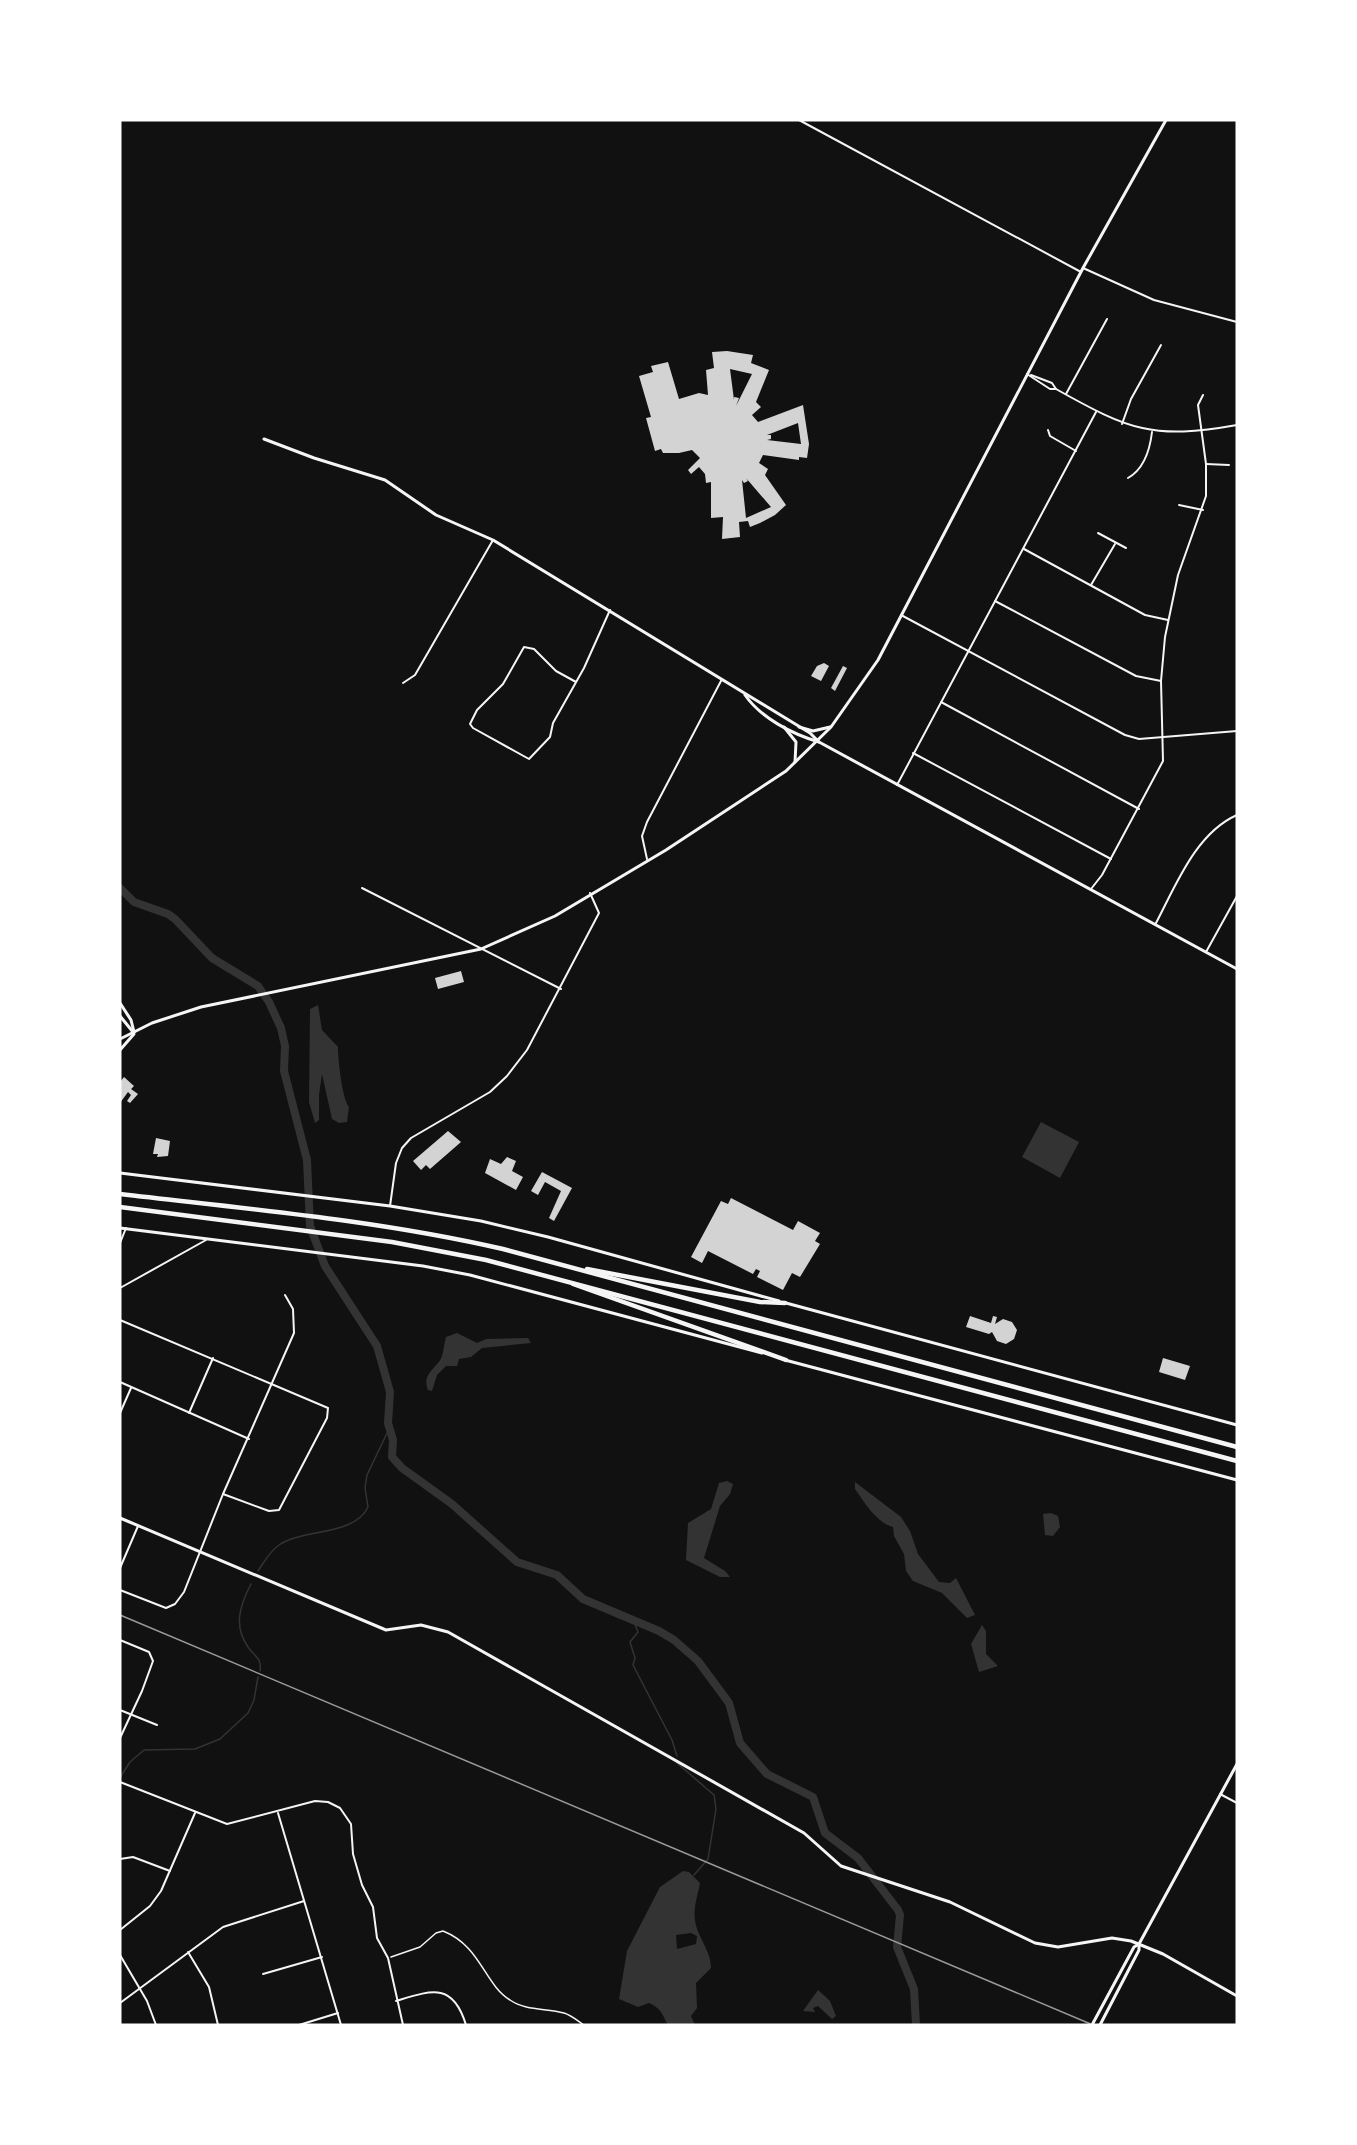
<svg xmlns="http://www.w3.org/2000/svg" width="1357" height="2145" font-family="Georgia,serif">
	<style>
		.water { fill: #333; fill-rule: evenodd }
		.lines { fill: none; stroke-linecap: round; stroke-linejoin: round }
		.stream { stroke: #333; stroke-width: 1.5 }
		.river { stroke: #333; stroke-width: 8 }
		.building { fill: #d3d3d3; fill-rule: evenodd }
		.path { stroke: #f5f5f5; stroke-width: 1.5 }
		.minor { stroke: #f5f5f5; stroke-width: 2 }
		.tertiary { stroke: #f5f5f5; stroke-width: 3 }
		.secondary { stroke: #f5f5f5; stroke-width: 3 }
		.motorway { stroke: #f5f5f5; stroke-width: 4.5 }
		.rail { stroke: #9a9a9a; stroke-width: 1.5 }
	</style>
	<rect width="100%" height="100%" fill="#111"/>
	<g class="water">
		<path d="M318 1005 322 1030 338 1047C338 1060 342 1098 349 1107L347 1122 339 1123 332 1119 322 1074 319 1095V1120L315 1123 309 1102 310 1009Z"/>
		<polygon points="1041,1122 1079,1142 1060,1178 1022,1157"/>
		<path d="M457 1333 477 1343 486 1339 528 1338 531 1343 482 1348 471 1357 459 1359 457 1366H446L437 1375 432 1391 428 1390C421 1373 438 1368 442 1356 444 1350 444 1343 446 1337Z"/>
		<polygon points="727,1481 733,1484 730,1494 720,1506 704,1558 725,1571 730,1577 720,1577 686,1560 688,1523 711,1509 719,1483"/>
		<path d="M855 1482 901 1517 910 1531 918 1554 939 1582 950 1583 956 1578 975 1615 967 1618 942 1593 913 1581 906 1571 904 1554 894 1536 893 1527C876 1522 865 1503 855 1489Z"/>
		<polygon points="1051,1513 1058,1516 1060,1527 1053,1536 1045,1535 1043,1514"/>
		<polygon points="982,1625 986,1631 986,1654 998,1666 979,1672 971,1644"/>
		<path d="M683 1871 689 1872 700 1883C698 1895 693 1907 695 1920 697 1937 711 1950 711 1968L696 1983 697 2008 691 2016 695 2025H668C662 2014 662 2009 649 2003L638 2007 619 1999 627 1951 660 1887ZM691 1933 697 1936 696 1944 677 1949 676 1935Z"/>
		<polygon points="818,1990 830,2001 836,2016 832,2019 818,2006 813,2008 815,2012 803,2011"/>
	</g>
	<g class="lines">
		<g class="stream">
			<path d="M258 1571C264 1562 270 1551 279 1545 301 1529 355 1536 368 1507L365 1488 367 1475 389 1429"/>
			<path d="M251 1584C240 1605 233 1626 248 1647 255 1657 262 1658 260 1671"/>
			<polyline points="634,1622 638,1632 630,1642 635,1658 633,1665 672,1740 677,1756"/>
			<polyline points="677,1763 714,1795 716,1809 708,1859 694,1875"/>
			<polyline points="121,1776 130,1762 144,1750 195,1749 220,1739 248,1713 254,1700 258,1677"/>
		</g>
		<polyline class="river" points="120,888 134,902 168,914 175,919 212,958 258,986 269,1002 281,1028 285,1046 284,1071 307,1160 310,1226 325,1266 377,1346 390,1392 388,1423 393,1440 392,1457 402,1468 452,1504 517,1562 557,1575 583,1599 659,1631 674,1640 698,1661 729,1703 740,1743 767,1774 813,1797 825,1833 858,1858 898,1910 900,1915 897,1947 914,1989 916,2025"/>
	</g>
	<g class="building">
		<path d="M727 351 753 355 751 363 769 370 756 402 761 407 752 415 758 422 803 405 809 444 807 458 799 457V460L763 455 759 463 768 469 765 475 786 505 775 515 760 523 750 527 748 521 739 522 740 537 722 539 723 517 711 518V482L706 483 705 474 699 467 691 474 688 470 700 458 692 450 679 453H663L661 449 655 451 646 418 651 417 639 376 653 372 651 366 668 362 679 399 699 393 708 395 706 370 714 368 712 352ZM730 369 752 374 736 406 739 398 734 397V400ZM798 423 801 444 767 440 771 439V435H767ZM746 478 771 507 746 518 742 480 744 483 748 481Z"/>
		<polygon points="824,663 829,666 821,681 811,676 817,666"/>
		<polygon points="843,666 847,668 835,691 831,688"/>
		<polygon points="461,971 464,982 438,989 435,978"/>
		<polygon points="124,1077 134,1086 131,1089 138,1094 130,1103 127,1101 131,1095 128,1092 120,1103 120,1082"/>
		<polygon points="448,1131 461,1142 430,1169 426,1165 421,1170 413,1161"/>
		<polygon points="156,1138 170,1141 168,1156 157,1157 158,1154 153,1154"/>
		<polygon points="507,1157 516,1161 512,1171 523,1177 516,1190 485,1173 490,1159 501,1164"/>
		<polygon points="542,1172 572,1188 554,1221 549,1218 561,1191 545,1182 538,1195 531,1191"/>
		<polygon points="731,1198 793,1230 798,1221 820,1233 815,1241 820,1244 800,1277 792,1273 783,1290 757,1277 760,1271 756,1269 753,1274 708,1251 702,1263 691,1257 721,1201 728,1204"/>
		<polygon points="970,1316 991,1323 993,1316 997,1317 995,1324 1003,1319 1012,1322 1017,1330 1014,1339 1006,1344 997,1341 992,1332 989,1334 966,1327"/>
		<polygon points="1163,1358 1190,1366 1185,1380 1159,1372"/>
	</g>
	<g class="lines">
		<path class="path" d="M391 1957 420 1947 436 1933 443 1931C481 1946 484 1984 510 2000 526 2011 546 2008 564 2013 571 2015 578 2021 584 2025"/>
		<g class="minor">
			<polyline points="799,120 1081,272"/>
			<polyline points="1083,268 1154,300 1237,322"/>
			<path d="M1027 374 1050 389H1056C1129 430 1153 440 1237 425"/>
			<polyline points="1031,375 1052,383 1056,389"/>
			<polyline points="1066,394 1107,319"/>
			<polyline points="1122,424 1131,399 1161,345"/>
			<polyline points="1048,430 1050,436 1076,451"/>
			<polyline points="1206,464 1229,465"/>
			<path d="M1128 478C1144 469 1150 449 1152 432"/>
			<polyline points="1179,505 1203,510"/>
			<polyline points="1098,533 1126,548"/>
			<polyline points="1024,549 1145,615 1168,620"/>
			<polyline points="1091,585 1115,544"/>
			<polyline points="995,601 1136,676 1161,681"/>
			<polyline points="901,615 1125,735 1139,739 1237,731"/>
			<polyline points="1237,664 1237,715"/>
			<polyline points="576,682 556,671 534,649 524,647 503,684 477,710 470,724 473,728 529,759 550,737 553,723 584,668 610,610"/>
			<polyline points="403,683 415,675 493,540"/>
			<polyline points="941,702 1139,809"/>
			<polyline points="913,753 1111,859"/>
			<polyline points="897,785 1096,412"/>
			<polyline points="647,859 642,836 647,822 722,679"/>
			<polyline points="362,888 561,989"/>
			<polyline points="1091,889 1102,875 1163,761 1161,681 1165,637 1178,575 1206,496 1206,464 1198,405 1203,395"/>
			<path d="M1156 923C1176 885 1196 833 1237 815"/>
			<polyline points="1206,952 1237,896"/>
			<polyline points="390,1206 396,1163 402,1148 411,1138 490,1092 507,1076 527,1050 599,913 590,893"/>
			<polyline points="120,1243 126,1228"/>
			<polyline points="120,1288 206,1240"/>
			<polyline points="120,1320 328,1408 327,1418 279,1510 269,1511 223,1494"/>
			<polyline points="120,1382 249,1439"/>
			<polyline points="120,1413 131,1388"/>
			<polyline points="189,1413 213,1358"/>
			<polyline points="120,1568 138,1526"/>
			<polyline points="120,1590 166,1608 175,1604 184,1592 223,1494 294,1333 293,1309 285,1295"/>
			<polyline points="120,1640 149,1652 153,1661 142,1691 120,1738"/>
			<polyline points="120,1710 157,1725"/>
			<polyline points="120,1782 227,1824 315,1801 328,1802 340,1808 351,1824 353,1854 362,1885 373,1907 377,1938 388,1958 403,2025"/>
			<polyline points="1220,1794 1237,1803"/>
			<polyline points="278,1813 341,2025"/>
			<polyline points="120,1859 133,1857 170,1871"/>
			<polyline points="120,1930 150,1906 161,1891 195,1813"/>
			<polyline points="188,1952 209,1987 218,2025"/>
			<polyline points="120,1955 147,2001 156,2025"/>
			<polyline points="263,1974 322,1957"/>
			<path d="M396 2001C432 1990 453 1982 466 2025"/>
			<polyline points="120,2003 223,1927 304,1901"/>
			<polyline points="299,2025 338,2013"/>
		</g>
		<g class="tertiary">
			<polyline points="264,439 314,458 385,480 436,515 493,540 810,733 819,742"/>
			<path d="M745 695C761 718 792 734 819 742L1237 969"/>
			<polyline points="120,1003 131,1020 134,1032"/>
			<polyline points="120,1016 133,1032"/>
			<polyline points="120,1518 386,1630 421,1625 448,1632 804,1833 841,1866 950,1902 1035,1943 1058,1947 1112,1938 1131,1941 1163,1954 1237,1996"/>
		</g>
		<g class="secondary">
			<polyline points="784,727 796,742 795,762"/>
			<polyline points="799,727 813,731 830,727"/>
			<polyline points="120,1039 152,1023 201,1007 481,949 555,916 666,850 786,771 831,727 878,660 1083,268 1166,120"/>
			<polyline points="120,1050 134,1034"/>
			<polyline points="120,1173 390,1206 481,1221 548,1237 779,1301"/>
			<polyline points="120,1228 423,1266 470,1275 762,1353"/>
			<polyline points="786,1303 1237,1425"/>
			<polyline points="785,1360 1237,1480"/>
			<polyline points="1092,2025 1134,1947 1139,1944"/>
			<polyline points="1100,2025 1139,1950 1139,1944 1237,1764"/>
		</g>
		<g class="motorway">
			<path d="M120 1194C248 1209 377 1220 503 1249L1237 1447"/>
			<polyline points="120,1207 392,1242 486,1260 1237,1461"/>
			<polyline points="587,1269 760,1302 785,1303"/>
			<polyline points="573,1284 786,1360"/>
		</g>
		<polyline class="rail" points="120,1615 1093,2025"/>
	</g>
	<rect width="1357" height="2145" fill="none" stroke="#ffffff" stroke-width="243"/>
</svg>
